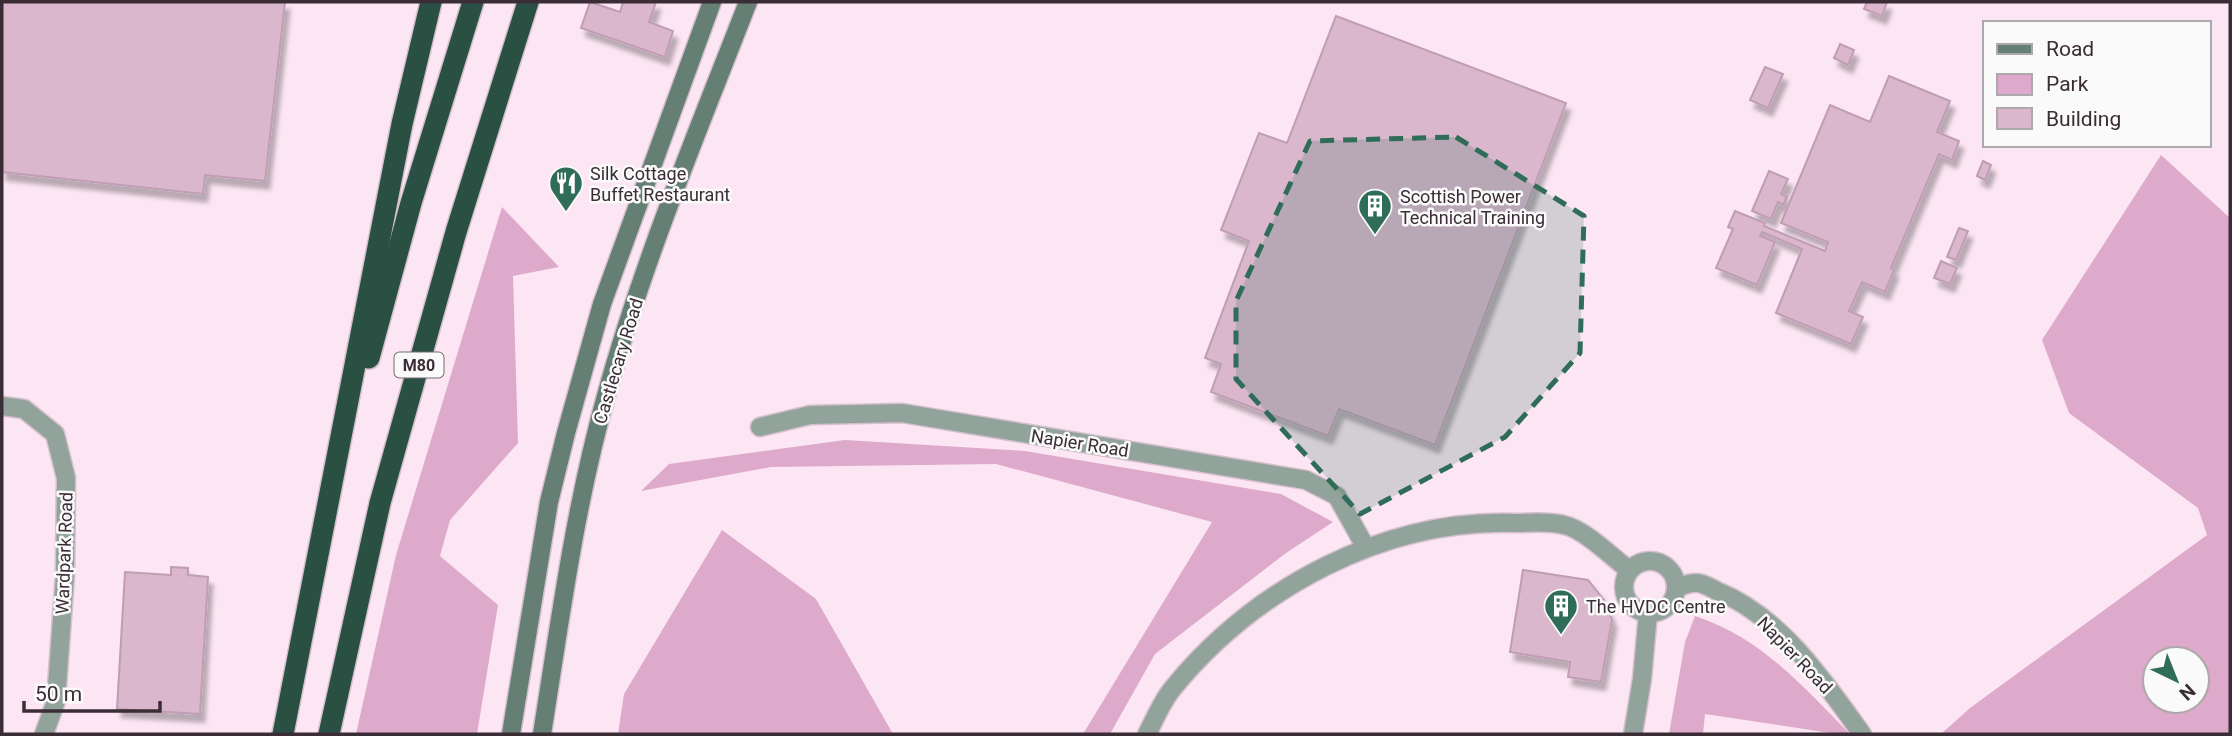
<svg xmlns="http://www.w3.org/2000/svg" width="2232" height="736" font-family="Roboto,sans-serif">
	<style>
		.green { fill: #deaacb; fill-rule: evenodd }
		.building { fill: #dab7cd; stroke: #bf9db3; stroke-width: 2; filter: url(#shadow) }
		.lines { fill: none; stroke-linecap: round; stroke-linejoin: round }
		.minor-casing { stroke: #d5c1cd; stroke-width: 21 }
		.secondary-casing { stroke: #d5c1cd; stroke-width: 21 }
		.motorway-casing { stroke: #d5c1cd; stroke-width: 24 }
		.minor { stroke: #92a39c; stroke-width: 18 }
		.secondary { stroke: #667f75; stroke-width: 18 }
		.motorway { stroke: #2a5043; stroke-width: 21 }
		.marked { fill: #306d59; fill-opacity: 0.2; stroke: #306d59; stroke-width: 5; stroke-dasharray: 14 9; stroke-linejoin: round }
		.labels { text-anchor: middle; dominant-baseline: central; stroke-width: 5; stroke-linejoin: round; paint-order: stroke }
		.shield { fill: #fafafa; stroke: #746a70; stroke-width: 2 }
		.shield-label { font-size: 16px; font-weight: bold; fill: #3a2d35 }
		.poi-label { font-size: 18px; fill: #3a2d35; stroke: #fafafa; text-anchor: start }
		.street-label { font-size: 18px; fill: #3a2d35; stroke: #fafafa }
	</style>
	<defs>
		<filter id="shadow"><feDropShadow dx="4.5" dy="8" stdDeviation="2" flood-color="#0004"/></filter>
	</defs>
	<rect width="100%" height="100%" fill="#fce6f3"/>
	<g class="green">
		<path d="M2161 155 2230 218V734H1941L1970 708 2207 535 2198 508 2069 413 2042 340ZM2155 659H2197V701H2155Z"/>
		<polygon points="502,207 559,267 513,276 518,443 450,520 440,556 498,605 477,734 356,734 396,555"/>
		<polygon points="845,440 1025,451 1281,494 1333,522 1286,553 1155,654 1110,734 1083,734 1212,522 996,464 771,467 641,491 669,464"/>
		<polygon points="722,530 816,599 893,734 618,734 624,694"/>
		<path d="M1695 616C1762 638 1802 686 1850 734H1837L1705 714 1703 734H1669L1685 642Z"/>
	</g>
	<g class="building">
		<polygon points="2,2 285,2 265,181 205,175 203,194 2,172"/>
		<polygon points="590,2 620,12 623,2 656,2 649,22 673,31 665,57 581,28"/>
		<polygon points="1867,2 1887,2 1882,16 1864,9"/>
		<polygon points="1336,16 1566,103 1435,445 1339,409 1328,436 1211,392 1221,364 1205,358 1249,241 1221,230 1259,133 1287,143"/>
		<polygon points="1840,44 1854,50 1848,65 1834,58"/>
		<polygon points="1765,67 1783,74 1768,108 1750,100"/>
		<polygon points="1889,76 1950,101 1937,132 1959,141 1952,160 1939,154 1891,268 1894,270 1885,292 1862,282 1849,311 1863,317 1851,344 1776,313 1802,249 1762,232 1760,236 1775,242 1757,285 1716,268 1733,229 1728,227 1735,211 1765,223 1764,226 1825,251 1828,242 1781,223 1830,105 1870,122"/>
		<polygon points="1983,161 1991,165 1985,180 1977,176"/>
		<polygon points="1769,171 1788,179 1781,194 1787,197 1783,205 1778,202 1771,219 1752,211"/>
		<polygon points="1959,228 1968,231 1956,260 1947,257"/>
		<polygon points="1941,261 1957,268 1950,284 1934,278"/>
		<polygon points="171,567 188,568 188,575 208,577 200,714 117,709 125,572 171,575"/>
		<polygon points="1523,570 1588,580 1604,600 1612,620 1601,682 1568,677 1570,662 1510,652"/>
	</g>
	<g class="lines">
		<g class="minor-casing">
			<g id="minor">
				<polyline points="2,406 24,409 55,434 66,478 65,575 56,701 44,734"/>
				<polyline points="760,427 810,415 902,413 1306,480 1337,496 1366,548"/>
				<circle cx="1650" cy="587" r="26"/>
				<path d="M1676 588C1682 586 1691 582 1697 583 1703 583 1711 588 1717 591 1780 616 1824 681 1862 734"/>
				<path d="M1147 734C1155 719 1162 701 1173 688 1255 588 1384 518 1516 523 1531 523 1549 521 1564 525 1584 529 1612 557 1629 570"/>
				<polyline points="1633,734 1642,679 1648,613"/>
			</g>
		</g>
		<g class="secondary-casing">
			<g id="secondary">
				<polyline points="511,734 549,502 566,433 602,304 712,2"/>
				<path d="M542 734C560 621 575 506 606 396 643 261 698 131 748 2"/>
			</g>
		</g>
		<g class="motorway-casing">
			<g id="motorway">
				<polyline points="369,358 411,203 473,2"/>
				<polyline points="283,734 402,124 431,2"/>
				<polyline points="329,734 380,503 456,232 528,2"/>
			</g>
		</g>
		<use href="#minor" class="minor"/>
		<use href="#secondary" class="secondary"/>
		<use href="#motorway" class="motorway"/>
	</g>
	<path class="marked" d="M1456 137 1584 216 1580 353 1505 437 1360 514 1236 379V301L1310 141Z"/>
	<defs>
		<g id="restaurant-pin" transform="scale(1.75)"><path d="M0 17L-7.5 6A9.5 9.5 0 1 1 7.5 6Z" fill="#306d59" stroke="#fafafa"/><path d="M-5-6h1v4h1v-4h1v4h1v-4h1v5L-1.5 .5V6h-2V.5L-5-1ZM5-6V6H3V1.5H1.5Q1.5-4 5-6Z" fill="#fff"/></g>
		<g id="building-pin" transform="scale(1.75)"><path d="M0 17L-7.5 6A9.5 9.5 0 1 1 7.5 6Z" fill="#306d59" stroke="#fafafa"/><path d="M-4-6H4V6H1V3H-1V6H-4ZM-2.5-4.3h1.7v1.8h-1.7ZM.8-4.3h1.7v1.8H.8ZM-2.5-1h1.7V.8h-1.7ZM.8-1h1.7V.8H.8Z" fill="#fff"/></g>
	</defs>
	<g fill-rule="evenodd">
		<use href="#restaurant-pin" x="566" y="183"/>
		<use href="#building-pin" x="1375" y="206"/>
		<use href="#building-pin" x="1561" y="606"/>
	</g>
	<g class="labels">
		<rect class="shield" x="394.5" y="352.5" width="49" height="25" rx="5"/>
		<g class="shield-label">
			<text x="419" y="365">M80</text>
		</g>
		<g class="poi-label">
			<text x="590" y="173">Silk Cottage<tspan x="590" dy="21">Buffet Restaurant</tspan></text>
			<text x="1400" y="196">Scottish Power<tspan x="1400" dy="21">Technical Training</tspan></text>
			<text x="1586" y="606">The HVDC Centre</text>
		</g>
		<g class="street-label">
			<text transform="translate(618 361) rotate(-73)">Castlecary Road</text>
			<text transform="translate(1080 443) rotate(9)">Napier Road</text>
			<text transform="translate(64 553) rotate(-88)">Wardpark Road</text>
			<text transform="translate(1795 655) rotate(46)">Napier Road</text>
		</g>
	</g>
	<rect width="2232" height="736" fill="none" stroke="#3a2d35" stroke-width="7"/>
	<rect x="1983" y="21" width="228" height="126" fill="#fafafa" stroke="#ada8ab" stroke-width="2"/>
	<rect x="1997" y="44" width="35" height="10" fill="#667f75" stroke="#ada8ab" stroke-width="2"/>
	<text x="2046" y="56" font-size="21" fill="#3a2d35">Road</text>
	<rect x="1997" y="74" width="35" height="21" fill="#deaacb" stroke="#ada8ab" stroke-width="2"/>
	<text x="2046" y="91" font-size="21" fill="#3a2d35">Park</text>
	<rect x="1997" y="108" width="35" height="21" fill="#dab7cd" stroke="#ada8ab" stroke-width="2"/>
	<text x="2046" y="126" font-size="21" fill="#3a2d35">Building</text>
	<g transform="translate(2176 680) rotate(137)"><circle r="33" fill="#fafafa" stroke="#ada8ab" stroke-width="2"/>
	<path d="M0-5L12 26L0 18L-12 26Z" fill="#306d59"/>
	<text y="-10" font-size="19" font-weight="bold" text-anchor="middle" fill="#3a2d35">N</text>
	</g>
	<path d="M24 701v10h136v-10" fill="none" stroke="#3a2d35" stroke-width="3.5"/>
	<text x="35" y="701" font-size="21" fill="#3a2d35" stroke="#fafafa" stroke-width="5" paint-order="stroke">50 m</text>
</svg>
